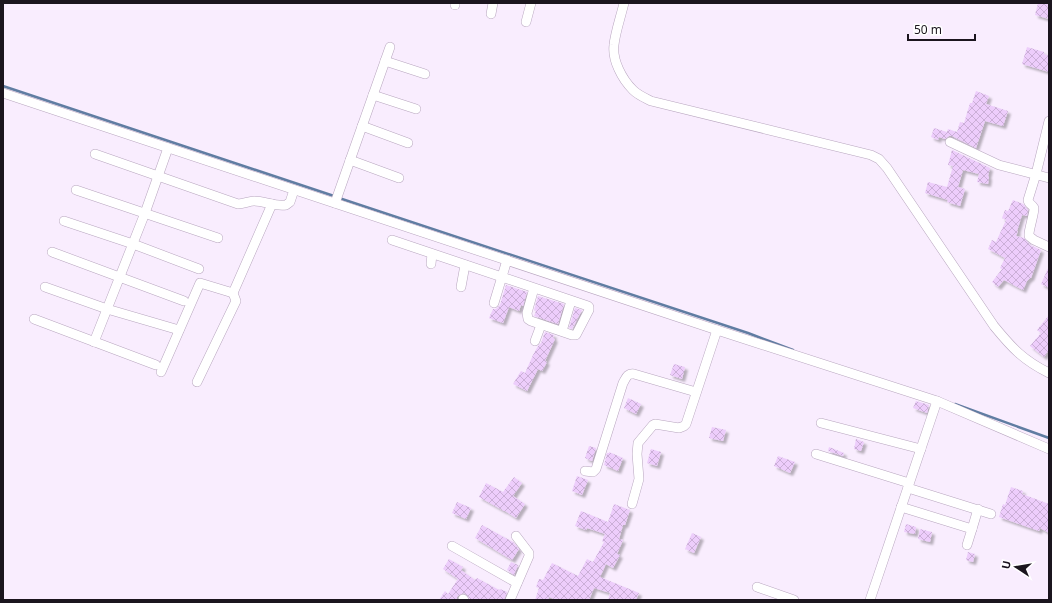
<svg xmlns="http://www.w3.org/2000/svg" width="1052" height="603" font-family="'Noto Sans',sans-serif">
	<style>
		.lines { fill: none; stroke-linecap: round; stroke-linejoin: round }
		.stream { stroke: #607da2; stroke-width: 2.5 }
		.building { fill: url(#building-cross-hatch); filter: url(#shadow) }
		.minor-casing { stroke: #b8a6bf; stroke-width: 10 }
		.minor { stroke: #fff; stroke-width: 9 }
	</style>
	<defs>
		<pattern id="building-cross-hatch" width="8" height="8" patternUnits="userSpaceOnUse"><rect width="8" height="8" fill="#edcdfb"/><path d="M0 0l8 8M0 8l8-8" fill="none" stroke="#cbafd7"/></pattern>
		<filter id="shadow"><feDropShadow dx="3" dy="3" stdDeviation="1" flood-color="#0004"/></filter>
	</defs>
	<rect width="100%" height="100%" fill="#f9edfe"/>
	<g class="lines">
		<g class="stream">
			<polyline points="3,86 334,196"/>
			<polyline points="339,198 748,333 793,350"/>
			<polyline points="955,404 1049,438"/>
		</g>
	</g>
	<g class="building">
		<polygon points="1038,3 1049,3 1049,19 1035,15"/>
		<polygon points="1027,47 1044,52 1044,54 1049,56 1049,72 1022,64"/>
		<polygon points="976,91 989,96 986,104 1008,111 1003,126 985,121 976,148 952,136 949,136 945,139 939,137 938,140 931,137 934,128 947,132 948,129 957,132 960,122 964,123 970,103 972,103"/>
		<polygon points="952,150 990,168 988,176 989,177 988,184 977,182 979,174 963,170 958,187 965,189 960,206 947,202 948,200 925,193 928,182 947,187 953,166 948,165"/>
		<polygon points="1013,200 1023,204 1028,210 1027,216 1022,215 1017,231 1018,231 1016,236 1024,238 1030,245 1041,250 1031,278 1030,278 1027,281 1023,290 1004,280 998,287 992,282 1002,269 1000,268 1005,258 988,249 992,240 996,242 1006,220 1002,218 1005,210 1008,211"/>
		<polygon points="1049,266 1049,288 1041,284"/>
		<polygon points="506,285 527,292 523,306 521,305 519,311 509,307 503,323 489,318 493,309 496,309 500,305"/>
		<polygon points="538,296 564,304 558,324 534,316 536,311 534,310"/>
		<polygon points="575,308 582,310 572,329 569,328"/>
		<polygon points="1049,315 1049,350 1044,357 1030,346 1041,333 1037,330"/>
		<polygon points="545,332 554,335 553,338 555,339 545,361 547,362 542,371 538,369 527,391 513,384 521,371 525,373 533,355 538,346 541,343"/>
		<polygon points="674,364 685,367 682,379 670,375"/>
		<polygon points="628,398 641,404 636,414 624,408"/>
		<polygon points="916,401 929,405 927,413 913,408"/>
		<polygon points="712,427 726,430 723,441 709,438"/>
		<polygon points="856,439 864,442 861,451 854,449"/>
		<polygon points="589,446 596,448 592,461 585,458"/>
		<polygon points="829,447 844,453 843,456 828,451"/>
		<polygon points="651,449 661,452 657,466 647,463"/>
		<polygon points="609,452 623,458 618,471 604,465 607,453 609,453"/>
		<polygon points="778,456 795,462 790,473 774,466"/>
		<polygon points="577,476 588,480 582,495 572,491"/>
		<polygon points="514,477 522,483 513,496 525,504 516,518 505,511 504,511 479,497 486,483 503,492"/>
		<polygon points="1011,487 1023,491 1022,494 1049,504 1049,533 1040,528 1039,531 999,517 1003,504 1005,505"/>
		<polygon points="457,502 471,508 466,519 452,513"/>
		<polygon points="614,504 630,510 625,525 623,525 619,539 623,540 617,554 620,555 613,568 606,564 600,577 639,593 636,600 608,600 610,593 594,588 589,600 557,600 549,597 548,600 535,600 539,588 536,587 539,579 543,580 552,563 578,576 587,559 593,562 604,542 602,541 605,534 587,528 586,530 575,526 581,511 608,522"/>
		<polygon points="906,524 916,527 915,534 904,532"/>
		<polygon points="482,525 513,542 519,549 512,560 475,538"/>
		<polygon points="920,529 932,532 930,542 918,539"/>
		<polygon points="692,533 701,537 694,553 685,549"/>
		<polygon points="968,552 975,554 973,562 966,560"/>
		<polygon points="449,559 463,567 461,570 475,580 477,578 499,590 500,589 507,592 504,600 470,600 468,596 464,593 459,595 457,597 457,600 439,600 445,591 448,594 458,579 443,569"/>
		<polygon points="511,562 518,565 514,575 507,570"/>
	</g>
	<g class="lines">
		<g class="minor-casing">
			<g id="minor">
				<path d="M624 3C621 16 615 33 614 45 612 60 622 79 633 90 638 95 645 98 651 101L871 155 879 159 887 168 994 326C1012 348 1023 360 1049 373"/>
				<polyline points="455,5 455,3"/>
				<polyline points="491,14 493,3"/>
				<polyline points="526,22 531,3"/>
				<polyline points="385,61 425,74"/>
				<polyline points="3,93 717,330 937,401 1049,449"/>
				<polyline points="373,95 416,109"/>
				<path d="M1049 121 1036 174 1028 200C1029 205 1032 204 1034 208 1035 210 1029 229 1029 234V236L1034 240 1049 247"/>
				<polyline points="362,126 408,143"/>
				<polyline points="950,142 999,165 1049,178"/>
				<path d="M95 154 238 204C244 204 249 201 254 201 265 201 275 207 286 205L290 202 294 190"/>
				<polyline points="350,160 399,178"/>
				<polyline points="76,190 218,238"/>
				<polyline points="335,203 390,47"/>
				<polyline points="64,221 133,244 199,269"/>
				<polyline points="392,240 588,306 589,307 589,310 576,335 572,335 531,321 528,319 527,313 534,288"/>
				<polyline points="52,252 184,301"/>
				<polyline points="431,264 432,254"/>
				<polyline points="45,287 107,309 179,330"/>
				<polyline points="461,287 465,265"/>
				<polyline points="494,303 507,260"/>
				<polyline points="34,319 156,365"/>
				<polyline points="562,331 571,301"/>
				<polyline points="535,341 541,325"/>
				<polyline points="94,342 145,213 168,148"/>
				<polyline points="161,372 200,283 233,293"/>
				<polyline points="197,382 236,301 233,293 272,204"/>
				<polyline points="821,423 921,449"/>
				<polyline points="816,454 909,483"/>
				<path d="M585 471 593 472 596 469 623 383C626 378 627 373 634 374L696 392"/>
				<polyline points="908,488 991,514"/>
				<polyline points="632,504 639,479 637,454 638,443 653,425 655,424 679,428 684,426 686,424 717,330"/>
				<polyline points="901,507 972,529 967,545"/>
				<polyline points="972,529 978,509"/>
				<polyline points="452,546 517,583"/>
				<polyline points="757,587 794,600"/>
				<polyline points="463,599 464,600"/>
				<polyline points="510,600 529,556 529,553 516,536"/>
				<polyline points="870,600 937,401"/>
			</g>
		</g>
		<use href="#minor" class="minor"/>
	</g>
	<rect width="1052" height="603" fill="none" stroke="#1b151e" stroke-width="8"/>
	<g transform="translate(1016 567) rotate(282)" stroke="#ffffff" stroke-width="3" paint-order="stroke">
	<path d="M0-3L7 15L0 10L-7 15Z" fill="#1b151e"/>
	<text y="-6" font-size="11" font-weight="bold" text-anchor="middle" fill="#1b151e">U</text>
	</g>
	<path d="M908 34v6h67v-6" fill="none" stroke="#1b151e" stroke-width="2"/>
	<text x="914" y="34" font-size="12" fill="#1b151e" stroke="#ffffff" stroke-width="3" paint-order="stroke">50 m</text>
</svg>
